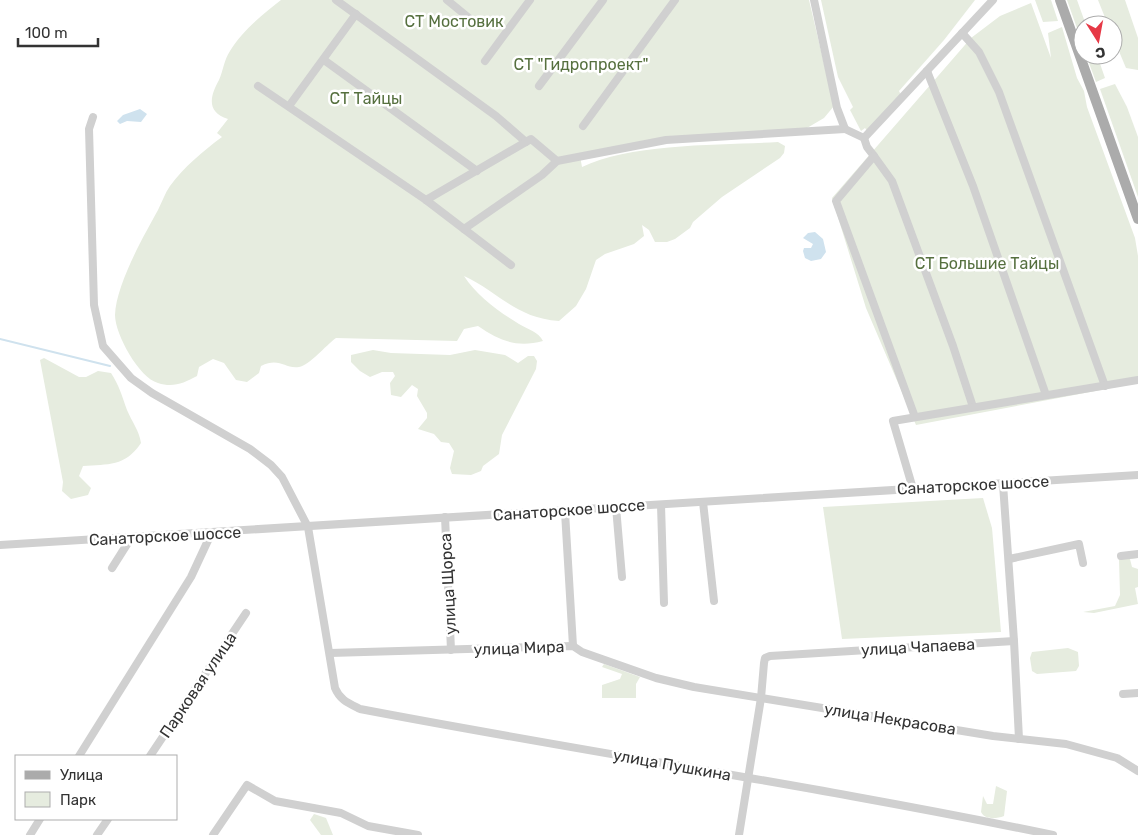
<svg xmlns="http://www.w3.org/2000/svg" width="1138" height="835" font-family="Rubik,sans-serif">
	<style>
		.green { fill: #e6ecdf }
		.water { fill: #cfe2ee }
		.lines { fill: none; stroke-linecap: round; stroke-linejoin: round }
		.stream { stroke: #cfe2ee; stroke-width: 2 }
		.minor { stroke: #d0d0d0; stroke-width: 8 }
		.major { stroke: #ababab; stroke-width: 10 }
		.labels { text-anchor: middle; dominant-baseline: central; stroke-width: 5; stroke-linejoin: round; paint-order: stroke }
		.park-label { font-size: 16px; fill: #56703f; stroke: #fff }
		.street-label { font-size: 16px; fill: #333; stroke: #fff }
	</style>
	<rect width="100%" height="100%" fill="#fff"/>
	<g class="green">
		<path d="M281 0H809L834 106 824 118 807 128 664 138 580 156 582 167C631 143 723 145 778 142L785 146 784 153 780 158 722 197 693 222 690 228 675 239 667 242H655L649 230 642 225 644 236 634 244 605 254 596 260 586 289 576 306 559 321C515 318 499 292 464 276 476 295 499 312 519 324 527 329 539 332 543 341 517 348 500 341 478 326L464 329 457 341 336 338C325 346 310 365 299 367 284 369 280 357 261 366L259 373 247 382 236 380 224 363 213 359 199 367 197 376C184 383 173 388 158 383 139 378 115 334 115 315 116 285 143 237 158 210 162 202 165 193 170 186 184 167 203 151 222 137L217 133 228 119C206 112 210 96 219 80 223 71 224 60 230 51 242 31 263 14 281 0Z"/>
		<polygon points="821,0 975,0 944,40 899,91 901,95 868,132 865,128 861,131 850,110 853,107 838,77"/>
		<polygon points="1035,0 1051,0 1058,21 1043,22"/>
		<polygon points="1067,0 1077,0 1086,25 1083,25 1083,45"/>
		<polygon points="1098,0 1125,0 1138,38 1138,70 1126,68 1113,37 1113,25 1108,25"/>
		<polygon points="1031,3 1051,58 1048,33 1062,27 1077,78 1084,91 1087,107 1135,238 1138,256 1138,383 916,425 866,308 832,198 971,38 1000,16"/>
		<polygon points="1086,55 1097,55 1105,78 1096,82"/>
		<polygon points="1115,84 1127,107 1138,137 1138,197 1100,89"/>
		<polygon points="373,350 391,353 450,355 475,350 505,355 518,363 528,356 534,356 537,361 536,369 502,435 499,454 483,466 481,471 471,475 452,474 450,468 454,451 449,443 441,442 434,434 418,429 427,418 427,413 417,396 418,389 412,385 401,397 391,395 390,383 395,376 393,372 382,372 370,377 360,371 351,362 351,355"/>
		<path d="M44 358 79 377H86L98 371 111 373C119 385 122 396 127 410 132 422 139 430 141 443 125 467 108 464 83 466L79 476 91 488 88 495 71 499 62 491 63 482 40 360Z"/>
		<polygon points="983,498 992,528 1001,632 842,639 823,507"/>
		<polygon points="1138,552 1138,558 1130,559 1132,567 1138,569 1138,587 1135,588 1138,604 1094,613 1083,612 1115,606 1120,595 1119,559"/>
		<polygon points="1068,648 1078,652 1079,666 1076,671 1037,674 1032,671 1030,658 1032,652"/>
		<polygon points="604,664 640,677 636,684 636,698 602,698 602,685 620,679 622,674 602,667"/>
		<path d="M996 786 1007 791 1004 816C996 819 985 820 981 812L983 796 987 804H993Z"/>
		<polygon points="314,814 326,818 333,835 321,835 310,820"/>
	</g>
	<g class="water">
		<polygon points="140,109 147,114 141,122 127,121 120,124 117,121 123,115"/>
		<polygon points="815,232 823,239 826,252 821,259 811,261 805,258 803,251 804,248 811,248 813,244 803,238 808,233"/>
	</g>
	<g class="lines">
		<polyline class="stream" points="0,339 110,366"/>
		<g class="minor">
			<polyline points="336,0 496,116 526,142"/>
			<polyline points="447,0 469,18"/>
			<polyline points="814,0 837,108 845,129 864,138 867,147 874,156 836,201 915,417"/>
			<polyline points="962,33 979,52 999,92 1105,386"/>
			<polyline points="324,60 477,171"/>
			<polyline points="485,61 530,0"/>
			<polyline points="927,71 973,186 1046,395"/>
			<polyline points="258,86 426,200 511,265"/>
			<polyline points="539,86 603,0"/>
			<polyline points="289,106 356,14"/>
			<path d="M93 117 89 129 94 305 103 346 131 378 152 393 250 449 271 465 282 477 308 527 335 688C340 700 348 703 360 709 590 753 823 787 1053 835"/>
			<polyline points="583,126 675,0"/>
			<polyline points="864,138 993,0"/>
			<polyline points="874,156 892,181 953,346 973,407"/>
			<polyline points="426,200 531,139 557,161"/>
			<polyline points="464,229 542,175 557,161 666,140 845,129"/>
			<polyline points="1003,484 1014,641"/>
			<polyline points="913,489 893,421 1138,380"/>
			<polyline points="703,502 714,601"/>
			<polyline points="661,505 664,603"/>
			<polyline points="616,507 622,577"/>
			<polyline points="565,512 573,646"/>
			<polyline points="445,517 451,650"/>
			<polyline points="0,545 1138,475"/>
			<polyline points="1121,556 1138,554"/>
			<polyline points="1009,559 1079,544 1083,563"/>
			<polyline points="112,568 131,538"/>
			<polyline points="330,653 573,646 582,652 656,678 694,687 993,736 1066,744 1117,758 1138,771"/>
			<polyline points="1123,694 1138,693"/>
			<polyline points="79,756 191,577 211,534"/>
			<polyline points="150,756 246,613"/>
			<polyline points="30,835 40,819"/>
			<polyline points="97,835 108,819"/>
			<polyline points="213,835 247,785 275,801 341,813 368,826 418,835"/>
			<polyline points="739,835 761,698 764,663 765,658 770,656 1014,641 1019,739"/>
		</g>
		<polyline class="major" points="1060,0 1138,219"/>
	</g>
	<g class="labels">
		<g class="park-label">
			<text x="454" y="21">СТ Мостовик</text>
			<text x="581" y="64">СТ "Гидропроект"</text>
			<text x="366" y="98">СТ Тайцы</text>
			<text x="987" y="263">СТ Большие Тайцы</text>
		</g>
		<g class="street-label">
			<text transform="translate(973 485) rotate(-3)">Санаторское шоссе</text>
			<text transform="translate(569 510) rotate(-4)">Санаторское шоссе</text>
			<text transform="translate(165 536) rotate(-3)">Санаторское шоссе</text>
			<text transform="translate(448 584) rotate(-93)">улица Щорса</text>
			<text transform="translate(918 647) rotate(-3)">улица Чапаева</text>
			<text transform="translate(519 648) rotate(-2)">улица Мира</text>
			<text transform="translate(198 685) rotate(-56)">Парковая улица</text>
			<text transform="translate(890 719) rotate(9)">улица Некрасова</text>
			<text transform="translate(672 765) rotate(10)">улица Пушкина</text>
		</g>
	</g>
	<rect x="15" y="755" width="162" height="65" fill="#ffffff" stroke="#adadad"/>
	<rect x="25" y="771" width="25" height="8" fill="#ababab" stroke="#adadad"/>
	<text x="60" y="780" font-size="15" fill="#333333">Улица</text>
	<rect x="25" y="792" width="25" height="15" fill="#e6ecdf" stroke="#adadad"/>
	<text x="60" y="805" font-size="15" fill="#333333">Парк</text>
	<g transform="translate(1098 40) rotate(169)"><circle r="24" fill="#ffffff" stroke="#adadad"/>
	<path d="M0-4L9 19L0 12L-9 19Z" fill="#e63946"/>
	<text y="-8" font-size="14" font-weight="bold" text-anchor="middle" fill="#333333">С</text>
	</g>
	<path d="M18 38v8h80v-8" fill="none" stroke="#333333" stroke-width="2.5"/>
	<text x="25" y="38" font-size="15" fill="#333333" stroke="#ffffff" stroke-width="4" paint-order="stroke">100 m</text>
</svg>
